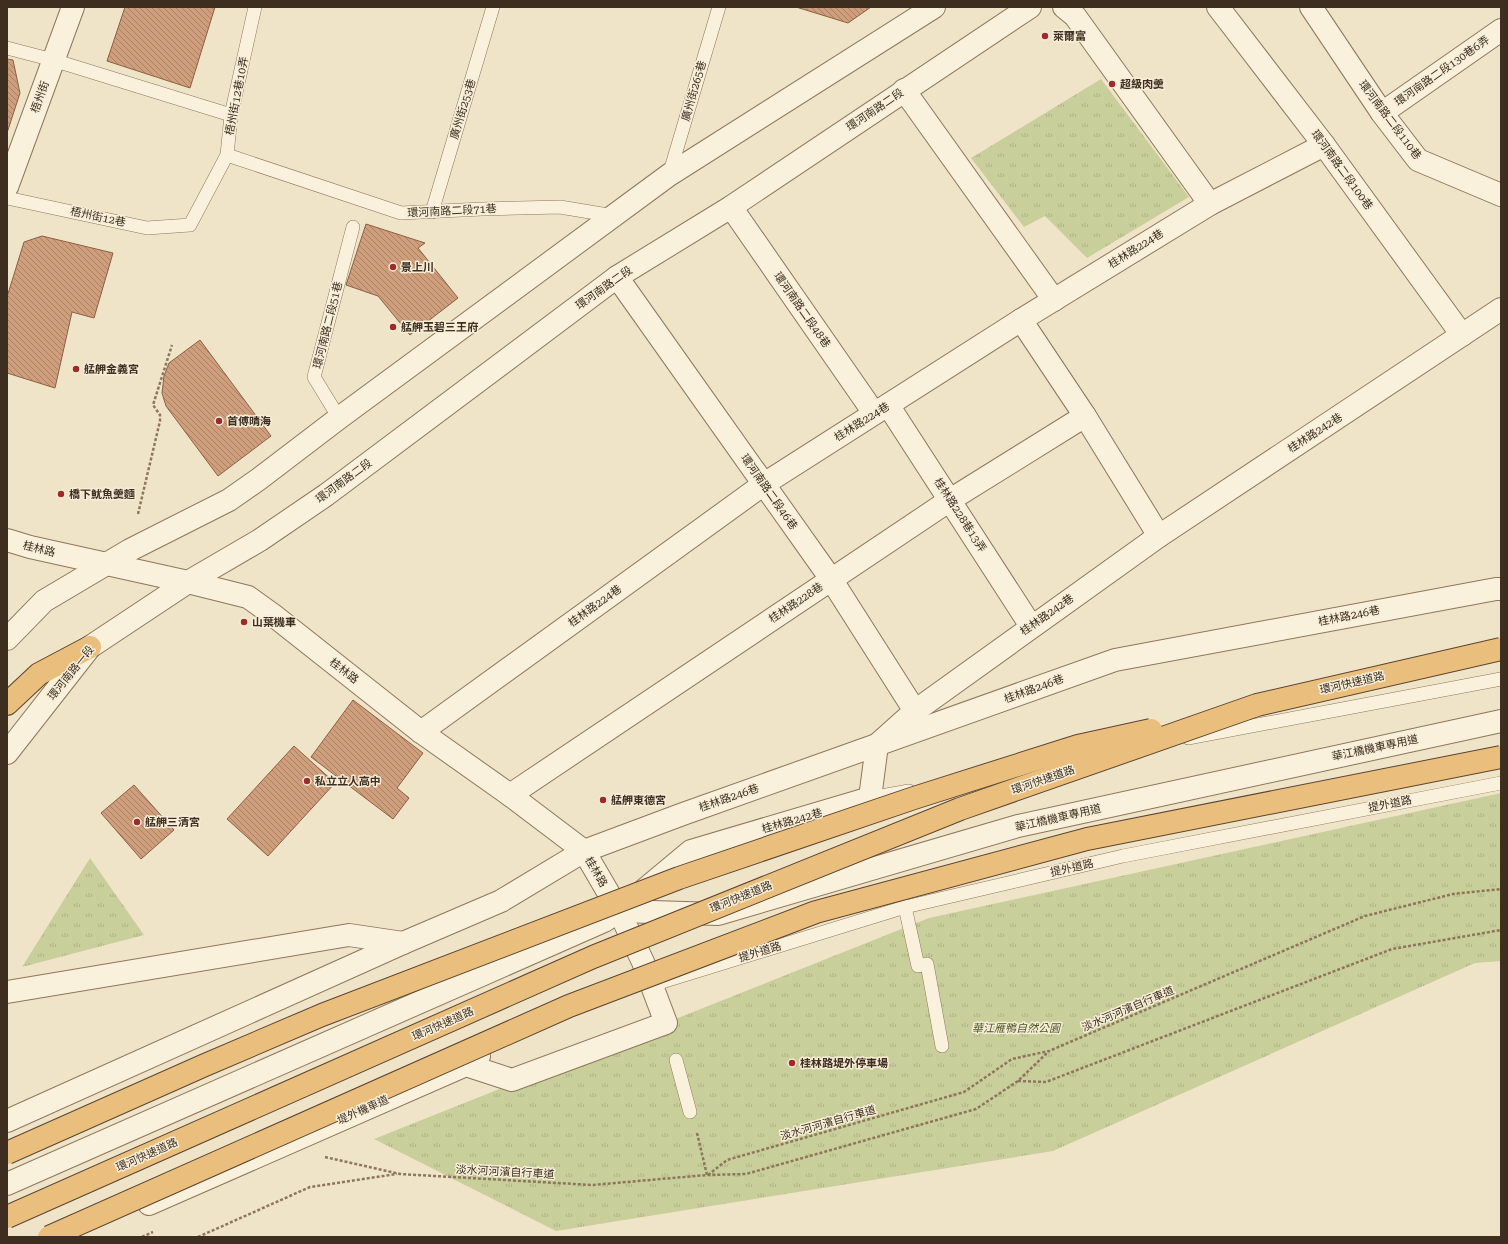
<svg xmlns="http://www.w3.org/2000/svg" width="1508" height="1244" font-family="'Roboto Serif','Noto Sans TC',serif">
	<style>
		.park { fill: url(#park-tufts) }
		.building { fill: url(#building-back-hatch); stroke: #8d5f41 }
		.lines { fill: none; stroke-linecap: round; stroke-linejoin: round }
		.service-casing { stroke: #8d765c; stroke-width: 14 }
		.minor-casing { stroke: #8d765c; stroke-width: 24 }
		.tertiary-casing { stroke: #8d765c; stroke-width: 24 }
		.trunk-casing { stroke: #5b4430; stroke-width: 24 }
		.path { stroke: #8d765c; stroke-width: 2.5; stroke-dasharray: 3 2; stroke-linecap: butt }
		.service { stroke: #faf1dc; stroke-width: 13 }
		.minor { stroke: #faf1dc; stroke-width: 22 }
		.tertiary { stroke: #faf1dc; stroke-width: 22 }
		.trunk { stroke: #eabe7c; stroke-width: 22 }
		.trunk-bridge-casing { stroke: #5b4430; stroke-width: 24; stroke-linecap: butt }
		.trunk-bridge { stroke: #eabe7c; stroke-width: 22 }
		.poi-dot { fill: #9e2a2b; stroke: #f7eed8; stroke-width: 1.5 }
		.labels { text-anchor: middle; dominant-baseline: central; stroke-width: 3; stroke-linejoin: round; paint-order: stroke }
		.poi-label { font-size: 11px; font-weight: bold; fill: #3d2e20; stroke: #f7eed8; text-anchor: start }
		.street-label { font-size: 11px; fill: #3d2e20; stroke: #f7eed8 }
		.park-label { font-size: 11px; font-style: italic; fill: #4d5a26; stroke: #f7eed8 }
	</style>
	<defs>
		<pattern id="park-tufts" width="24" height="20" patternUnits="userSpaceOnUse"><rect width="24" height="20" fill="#c9cf9b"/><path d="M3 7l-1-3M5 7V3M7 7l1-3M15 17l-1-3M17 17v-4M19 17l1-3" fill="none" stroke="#aeb285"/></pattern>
		<pattern id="building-back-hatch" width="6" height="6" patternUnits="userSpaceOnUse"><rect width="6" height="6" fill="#cf9f7d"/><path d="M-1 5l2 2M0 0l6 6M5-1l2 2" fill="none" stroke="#a98266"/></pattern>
	</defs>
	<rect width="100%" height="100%" fill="#f0e4c8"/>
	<g class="park">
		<polygon points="1101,79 1189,197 1087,258 1045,216 1024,227 971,158"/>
		<polygon points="1501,793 1501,961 1475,963 1053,1151 556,1231 374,1139 929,918"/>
		<polygon points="90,858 144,935 22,967"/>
	</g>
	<g class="building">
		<polygon points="125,7 215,7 190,88 107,61"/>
		<polygon points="796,7 871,7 848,23"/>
		<polygon points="7,59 13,60 20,93 7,133"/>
		<polygon points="366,224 425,243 418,248 458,298 410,335 378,296 346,285"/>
		<polygon points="42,236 113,253 94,318 72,312 55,388 7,373 7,297 24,242"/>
		<polygon points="200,340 271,436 218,476 166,406 162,393 164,376 169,363"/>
		<polygon points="353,700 423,753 397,788 409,798 393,819 311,757"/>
		<polygon points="294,746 335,783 268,856 227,819"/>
		<polygon points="134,785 174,830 141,859 101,813"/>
	</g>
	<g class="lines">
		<g class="service-casing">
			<g id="service">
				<polyline points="7,48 53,60 231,115"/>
				<polyline points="227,155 401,213 482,209 560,207 614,216"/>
				<polyline points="669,175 719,7"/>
				<polyline points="7,198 147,228 190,225 227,155 231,115 255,7"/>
				<polyline points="432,212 493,7"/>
				<polyline points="339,418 314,377 353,227"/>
				<polyline points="1188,738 1501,679"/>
				<polyline points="870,798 909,791"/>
				<polyline points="905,907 918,966 927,964 942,1046"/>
				<polyline points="652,985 905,907 1123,856 1501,783"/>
				<polyline points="676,1060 690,1112"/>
			</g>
		</g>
		<g class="minor-casing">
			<g id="minor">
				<polyline points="1064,7 1075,16 1210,204"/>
				<polyline points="1218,7 1324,145 1462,335"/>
				<polyline points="1311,7 1382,113 1418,160 1501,195"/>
				<polyline points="904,90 1054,300"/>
				<polyline points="1382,113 1501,30"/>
				<polyline points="7,187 73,7"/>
				<polyline points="731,207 874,413"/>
				<polyline points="617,277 831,579 915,711"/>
				<polyline points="1021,320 1085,416 1159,536"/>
				<polyline points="888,405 1031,626"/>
				<polyline points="188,582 248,597 273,615 421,732 510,795 584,851 619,911 643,962 666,1023 512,1080 466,1065"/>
				<polyline points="421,732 764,484 1021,320 1210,204 1324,145"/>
				<polyline points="510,795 950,500 1085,416"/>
				<polyline points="619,911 718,914 1018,826 1501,721"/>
				<polyline points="7,992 349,935 403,943"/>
				<polyline points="7,1121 403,943 501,901 584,851 683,814 1115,660 1496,589 1501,589"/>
				<polyline points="7,1184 604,921 619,911 691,851 870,798 877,745 915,711 1159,536 1501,309"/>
				<polyline points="149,1204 466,1065 479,1056"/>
			</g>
		</g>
		<g class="tertiary-casing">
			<g id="tertiary">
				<polyline points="7,540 30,547 188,582"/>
				<polyline points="7,639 44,601 130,550 229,500 259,479 339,418 669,175 934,7"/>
				<polyline points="7,753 90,647 188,582 260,540 326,495 617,277 731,207 1030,7"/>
			</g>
		</g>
		<g class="trunk-casing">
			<polyline id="trunk" points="7,704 39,674 90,647"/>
		</g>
		<g class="path">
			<polyline points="138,514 160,421 160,415 153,405 172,345"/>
			<polyline points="1018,1081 1046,1082 1392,949 1501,930"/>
			<polyline points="697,1133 707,1175"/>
			<polyline points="325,1157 400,1174 592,1185 707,1175 746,1174 976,1109 1018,1081 1049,1051"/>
			<polyline points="708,1175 727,1160 964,1092 1012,1059 1049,1051 1365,916 1453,894 1501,889"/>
			<polyline points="142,1237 153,1232"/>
			<polyline points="198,1237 310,1187 397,1174"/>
		</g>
		<use href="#service" class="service"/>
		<use href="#minor" class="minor"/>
		<use href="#tertiary" class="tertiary"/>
		<use href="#trunk" class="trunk"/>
		<g class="trunk-bridge-casing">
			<g id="trunk-bridge">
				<polyline points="7,1153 205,1065 322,1015 679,878 914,798 1078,746 1151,730"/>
				<polyline points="7,1217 593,957 960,809 1257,705 1501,649"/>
				<polyline points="49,1237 569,1006 816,912 1087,839 1501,757"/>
			</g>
		</g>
		<use href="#trunk-bridge" class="trunk-bridge"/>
	</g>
	<g class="poi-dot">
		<circle cx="1045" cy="36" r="4"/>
		<circle cx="1112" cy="84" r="4"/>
		<circle cx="393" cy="267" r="4"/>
		<circle cx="393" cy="327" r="4"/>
		<circle cx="76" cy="369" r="4"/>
		<circle cx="219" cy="421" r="4"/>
		<circle cx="61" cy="494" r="4"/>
		<circle cx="244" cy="622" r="4"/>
		<circle cx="307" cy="781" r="4"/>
		<circle cx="603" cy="800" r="4"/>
		<circle cx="137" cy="822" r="4"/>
		<circle cx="792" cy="1063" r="4"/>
	</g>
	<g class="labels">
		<g class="poi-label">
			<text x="1053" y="36">萊爾富</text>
			<text x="1120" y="84">超級肉羹</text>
			<text x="401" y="267">景上川</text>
			<text x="401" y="327">艋舺玉碧三王府</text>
			<text x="84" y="369">艋舺金義宮</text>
			<text x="227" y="421">首傅晴海</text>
			<text x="69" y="494">橋下魷魚羹麵</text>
			<text x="252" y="622">山葉機車</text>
			<text x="315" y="781">私立立人高中</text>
			<text x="611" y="800">艋舺東德宮</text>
			<text x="145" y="822">艋舺三清宮</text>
			<text x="800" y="1063">桂林路堤外停車場</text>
		</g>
		<g class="street-label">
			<text transform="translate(1442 71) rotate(-35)">環河南路二段130巷6弄</text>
			<text transform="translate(694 91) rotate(-74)">廣州街265巷</text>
			<text transform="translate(237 96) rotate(-79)">梧州街12巷10弄</text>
			<text transform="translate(40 97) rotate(-70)">梧州街</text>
			<text transform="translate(463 109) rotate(-73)">廣州街253巷</text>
			<text transform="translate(875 110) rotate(-34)">環河南路二段</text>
			<text transform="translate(1390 120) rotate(53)">環河南路二段110巷</text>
			<text transform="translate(1342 170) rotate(54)">環河南路二段100巷</text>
			<text transform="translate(452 211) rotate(-3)">環河南路二段71巷</text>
			<text transform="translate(98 217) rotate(12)">梧州街12巷</text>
			<text transform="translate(1136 249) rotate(-32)">桂林路224巷</text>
			<text transform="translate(604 288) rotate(-35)">環河南路二段</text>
			<text transform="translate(802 310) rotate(55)">環河南路二段48巷</text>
			<text transform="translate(328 325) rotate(-76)">環河南路二段51巷</text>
			<text transform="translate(862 422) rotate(-32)">桂林路224巷</text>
			<text transform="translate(1315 433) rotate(-33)">桂林路242巷</text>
			<text transform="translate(344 481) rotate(-36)">環河南路二段</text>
			<text transform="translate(769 492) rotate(55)">環河南路二段46巷</text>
			<text transform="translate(960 515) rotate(57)">桂林路228巷13弄</text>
			<text transform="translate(39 549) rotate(14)">桂林路</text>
			<text transform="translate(796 603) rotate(-34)">桂林路228巷</text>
			<text transform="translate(595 606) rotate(-36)">桂林路224巷</text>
			<text transform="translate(1047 615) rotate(-35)">桂林路242巷</text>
			<text transform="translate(1349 616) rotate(-11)">桂林路246巷</text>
			<text transform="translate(344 671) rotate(38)">桂林路</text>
			<text transform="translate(71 673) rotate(-51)">環河南路一段</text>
			<text transform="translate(1352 683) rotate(-13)">環河快速道路</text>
			<text transform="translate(1034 689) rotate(-20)">桂林路246巷</text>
			<text transform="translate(1375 748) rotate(-12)">華江橋機車專用道</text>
			<text transform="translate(1043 780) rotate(-19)">環河快速道路</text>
			<text transform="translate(729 798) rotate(-19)">桂林路246巷</text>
			<text transform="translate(1390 804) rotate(-11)">提外道路</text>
			<text transform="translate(1058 818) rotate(-13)">華江橋機車專用道</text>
			<text transform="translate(792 821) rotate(-16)">桂林路242巷</text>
			<text transform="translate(1072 868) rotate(-13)">提外道路</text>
			<text transform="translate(596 872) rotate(60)">桂林路</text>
			<text transform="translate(741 897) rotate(-22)">環河快速道路</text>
			<text transform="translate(760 952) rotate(-17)">提外道路</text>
			<text transform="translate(1128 1009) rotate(-23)">淡水河河濱自行車道</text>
			<text transform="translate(443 1024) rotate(-24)">環河快速道路</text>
			<text transform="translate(363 1110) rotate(-24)">堤外機車道</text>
			<text transform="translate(828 1123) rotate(-16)">淡水河河濱自行車道</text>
			<text transform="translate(147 1155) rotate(-24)">環河快速道路</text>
			<text transform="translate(505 1172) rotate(3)">淡水河河濱自行車道</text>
		</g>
		<g class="park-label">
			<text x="1016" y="1028">華江雁鴨自然公園</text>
		</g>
	</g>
	<rect width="1508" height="1244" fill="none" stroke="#3d2e20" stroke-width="16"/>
</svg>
